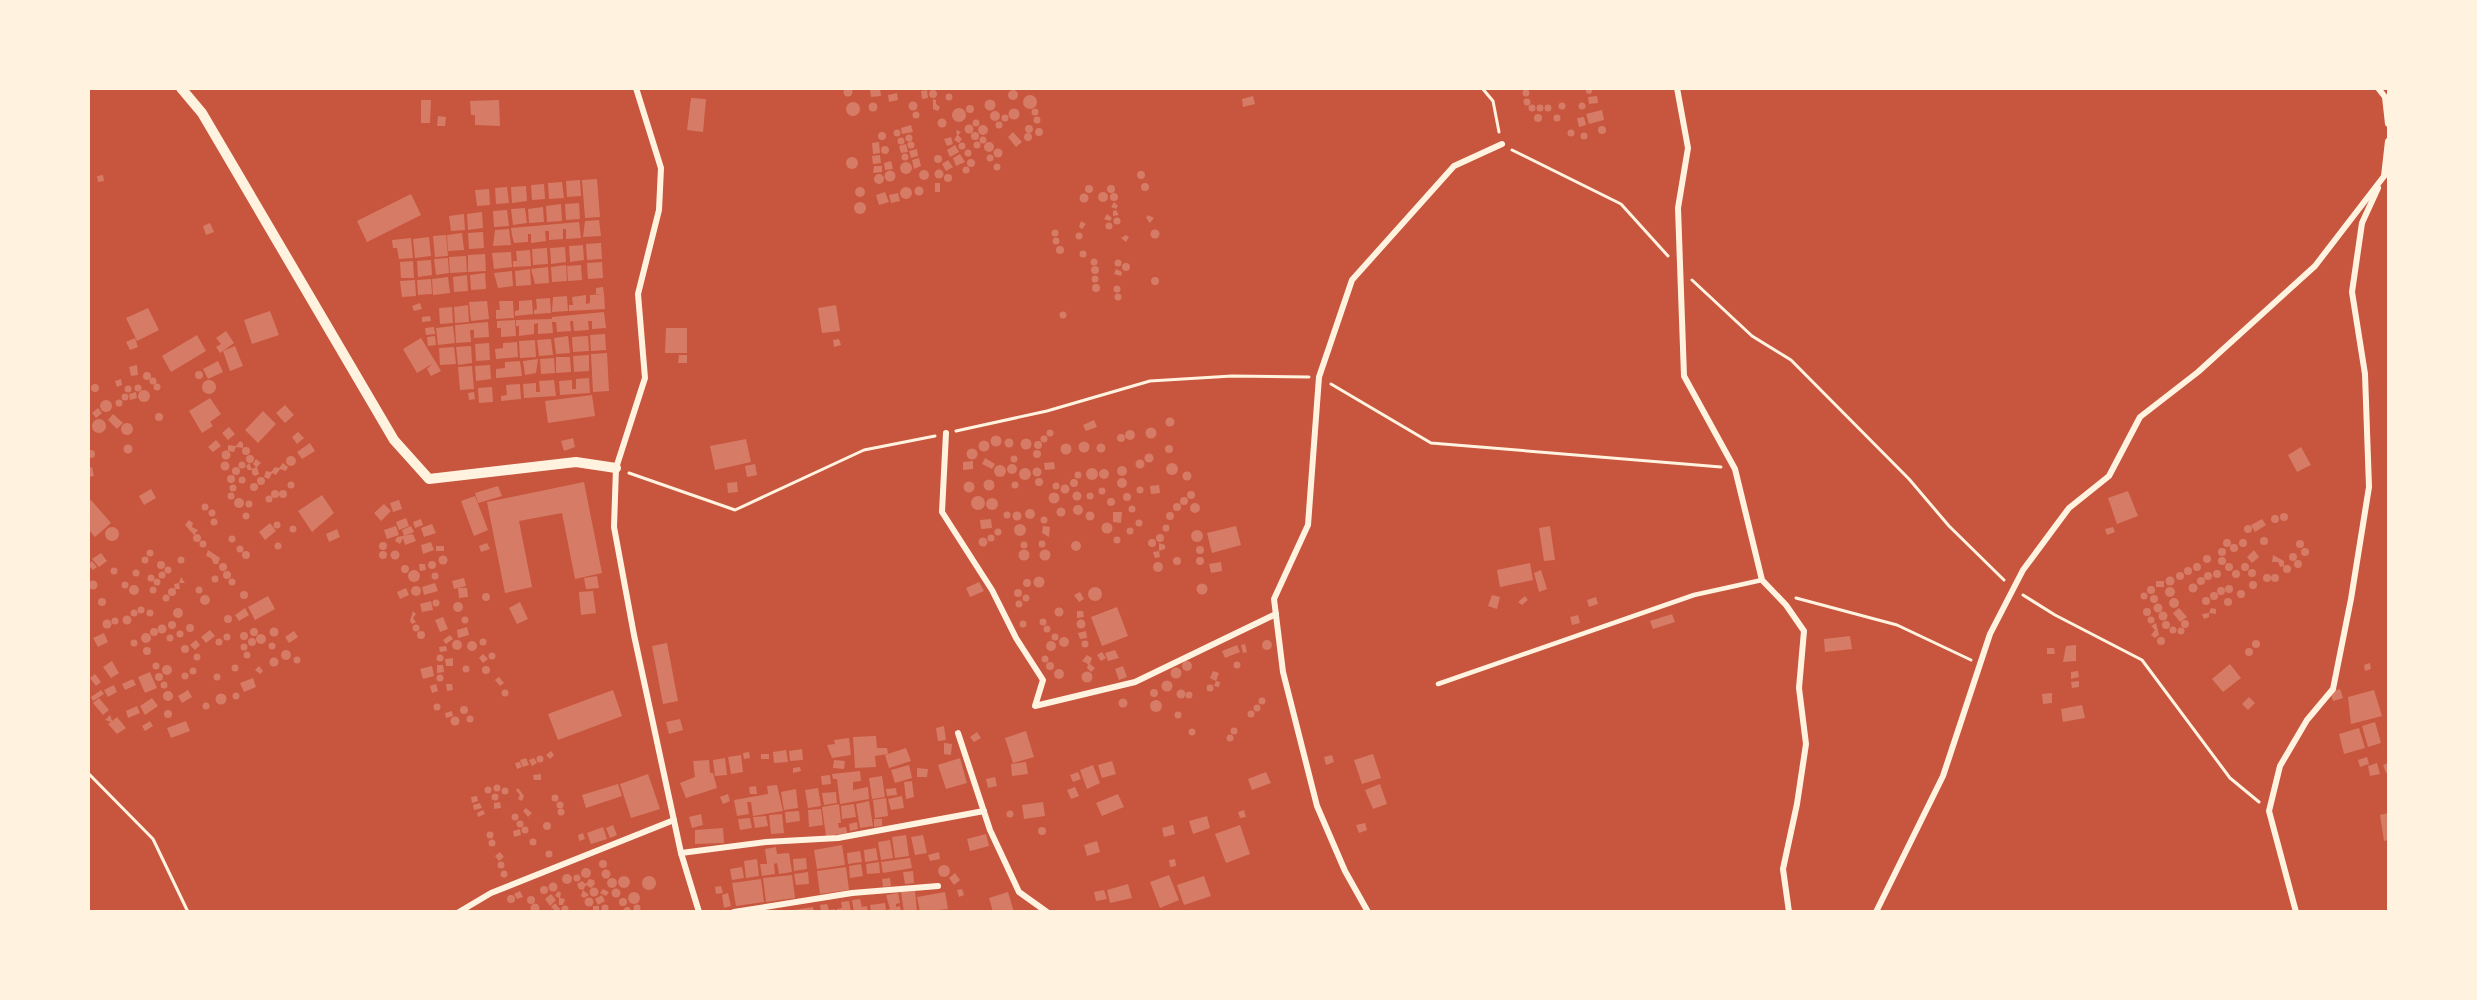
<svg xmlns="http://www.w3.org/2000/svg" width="2477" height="1000" font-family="Cabin,sans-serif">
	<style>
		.building { fill: #d67c66 }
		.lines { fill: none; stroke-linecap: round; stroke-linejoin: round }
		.path { stroke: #fff3e0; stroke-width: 3 }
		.service { stroke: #fff3e0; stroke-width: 4.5 }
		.minor { stroke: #fff3e0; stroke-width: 6 }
		.tertiary { stroke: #fff3e0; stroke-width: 10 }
	</style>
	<rect width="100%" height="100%" fill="#c8553d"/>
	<g class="building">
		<circle cx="848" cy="92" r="4.5"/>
		<polygon points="880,88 881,96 871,97 870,89"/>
		<polygon points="1593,88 1591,94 1586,93 1586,88"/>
		<circle cx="1526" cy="93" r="3.5"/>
		<polygon points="927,90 928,98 922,99 921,91"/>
		<circle cx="1013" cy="95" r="5"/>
		<circle cx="933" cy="94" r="4"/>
		<polygon points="897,93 898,100 889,102 888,95"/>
		<circle cx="949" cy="97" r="3.5"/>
		<circle cx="1030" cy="102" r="7"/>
		<polygon points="1253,96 1255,104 1243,107 1242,99"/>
		<polygon points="1597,96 1598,103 1589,104 1588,97"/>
		<polygon points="691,98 706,99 703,132 687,130"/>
		<circle cx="1527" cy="102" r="3.5"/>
		<polygon points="933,99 936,100 936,104 940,107 938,111 933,109"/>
		<circle cx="990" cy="105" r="5.5"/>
		<polygon points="421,100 431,100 430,123 421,123"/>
		<polygon points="499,100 500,126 475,125 475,115 471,115 470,101"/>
		<circle cx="913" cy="106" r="4.5"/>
		<circle cx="1582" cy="106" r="3.5"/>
		<circle cx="1562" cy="106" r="3.5"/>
		<circle cx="853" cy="109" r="7"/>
		<circle cx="873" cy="107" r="4.5"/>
		<circle cx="1548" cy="108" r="3.5"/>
		<circle cx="1540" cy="108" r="3.5"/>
		<circle cx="1532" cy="108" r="3.5"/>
		<circle cx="970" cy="109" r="4"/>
		<circle cx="959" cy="115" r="7"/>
		<circle cx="1035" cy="112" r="3.5"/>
		<circle cx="1014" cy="114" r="5.5"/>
		<polygon points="1602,110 1604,120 1589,124 1586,114"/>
		<circle cx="995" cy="116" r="5"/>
		<circle cx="916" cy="115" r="3.5"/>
		<circle cx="1538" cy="118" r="4"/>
		<circle cx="1005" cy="118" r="3.5"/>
		<circle cx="1557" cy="118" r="3.5"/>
		<polygon points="438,116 446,117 445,126 437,126"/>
		<circle cx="1037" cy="120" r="3.5"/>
		<polygon points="1584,117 1586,125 1579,127 1577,118"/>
		<circle cx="942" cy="123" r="4.5"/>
		<circle cx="976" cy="123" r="3.5"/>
		<circle cx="999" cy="125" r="3.5"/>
		<circle cx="969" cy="129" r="4.5"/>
		<polygon points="911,125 913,132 902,134 901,128"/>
		<circle cx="983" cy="130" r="5"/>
		<circle cx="1029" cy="129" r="4"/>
		<circle cx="1602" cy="130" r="4"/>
		<circle cx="1039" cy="132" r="4"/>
		<circle cx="897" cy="133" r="3.5"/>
		<circle cx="1571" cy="133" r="3.5"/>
		<polygon points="956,130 961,132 958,135 962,139 959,143 954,140 957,135"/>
		<circle cx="882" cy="136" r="4"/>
		<polygon points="1013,132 1022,142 1016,147 1008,137"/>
		<circle cx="975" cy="136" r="4"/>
		<circle cx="1584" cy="136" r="3.5"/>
		<circle cx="1028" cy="137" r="4"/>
		<circle cx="909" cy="138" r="3.5"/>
		<circle cx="983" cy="140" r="3.5"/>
		<polygon points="951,137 953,144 947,146 944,139"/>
		<circle cx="901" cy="141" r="3.5"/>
		<circle cx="977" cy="145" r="3.5"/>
		<circle cx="911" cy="145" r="3.5"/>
		<circle cx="989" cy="147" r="5"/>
		<polygon points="879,142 880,153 873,154 872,143"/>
		<circle cx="962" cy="146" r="3.5"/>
		<polygon points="906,144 908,152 901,153 899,146"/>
		<polygon points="955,145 959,152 950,157 947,150"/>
		<circle cx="885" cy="150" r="4"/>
		<circle cx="998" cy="153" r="4.5"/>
		<polygon points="917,149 918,156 911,158 909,151"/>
		<circle cx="968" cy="153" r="3.5"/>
		<circle cx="905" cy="157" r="3.5"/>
		<polygon points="960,154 965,162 956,166 953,158"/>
		<circle cx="990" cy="158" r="3.5"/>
		<circle cx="938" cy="159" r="4"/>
		<polygon points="880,155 881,163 873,164 872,156"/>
		<circle cx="852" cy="163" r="6"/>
		<polygon points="919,158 921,166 914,169 912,160"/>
		<circle cx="971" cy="163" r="4"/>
		<polygon points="948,160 953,167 946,171 942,164"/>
		<polygon points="891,161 893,169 885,170 884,163"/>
		<circle cx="906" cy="168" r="6"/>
		<circle cx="997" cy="167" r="3.5"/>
		<polygon points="874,166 882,166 882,172 873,173"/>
		<circle cx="966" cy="170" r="3.5"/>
		<circle cx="939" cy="174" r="4.5"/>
		<circle cx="924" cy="175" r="5"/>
		<circle cx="890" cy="176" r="5.5"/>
		<circle cx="1141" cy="175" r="4"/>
		<circle cx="879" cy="179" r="5"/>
		<circle cx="948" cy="178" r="4"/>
		<polygon points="103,175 104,181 98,182 97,176"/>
		<polygon points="597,179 600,217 585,218 582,180"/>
		<polygon points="580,180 581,196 567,197 566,181"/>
		<polygon points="562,182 564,198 549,199 548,183"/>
		<circle cx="1145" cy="187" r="4"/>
		<rect x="935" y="183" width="5" height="9"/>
		<polygon points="544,184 545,199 532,200 531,185"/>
		<circle cx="1111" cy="189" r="4"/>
		<circle cx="1089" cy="189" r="4"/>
		<polygon points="526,186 527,201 512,203 511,187"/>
		<circle cx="919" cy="191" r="4.5"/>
		<circle cx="860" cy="192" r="5"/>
		<polygon points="507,187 509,203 496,204 495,188"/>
		<circle cx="906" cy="193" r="6"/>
		<polygon points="489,189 490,205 477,206 475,190"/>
		<circle cx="1103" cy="197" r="5"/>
		<polygon points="885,192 889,202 879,205 876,195"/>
		<polygon points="898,193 900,201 891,203 889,195"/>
		<circle cx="1114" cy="197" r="4"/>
		<circle cx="1084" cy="198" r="4.5"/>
		<polygon points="411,194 421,215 367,242 357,221"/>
		<polygon points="1114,202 1118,206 1116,209 1111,207"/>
		<circle cx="860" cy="208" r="6"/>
		<polygon points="579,203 580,219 566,220 565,204"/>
		<polygon points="561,204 562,221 547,222 546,206"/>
		<polygon points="543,207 544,222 529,223 528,209"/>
		<polygon points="525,208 527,223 513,225 511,209"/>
		<polygon points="507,210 509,226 494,227 493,211"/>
		<polygon points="1116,210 1119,215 1113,216 1113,211"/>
		<polygon points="482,212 483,228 468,230 467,214"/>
		<polygon points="464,214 465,230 451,231 449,216"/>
		<polygon points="1107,214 1112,218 1110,221 1104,219"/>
		<polygon points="1148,215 1154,218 1150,223 1146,218"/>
		<circle cx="1117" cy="221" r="3.5"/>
		<polygon points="599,220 601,236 583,237 585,221"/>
		<polygon points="1081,221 1086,224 1082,229 1079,227"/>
		<polygon points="579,222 581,238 566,239 566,229 563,229 563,239 549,240 549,231 545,231 546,241 531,243 531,234 528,234 528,242 514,243 512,235 511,228"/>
		<circle cx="1109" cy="226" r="3.5"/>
		<polygon points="210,223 214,232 206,235 203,226"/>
		<polygon points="509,229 511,245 493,246 495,230"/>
		<circle cx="1055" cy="233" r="3.5"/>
		<circle cx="1155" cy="234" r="4.5"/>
		<polygon points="483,232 484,248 469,249 468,233"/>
		<circle cx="1079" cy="236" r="3.5"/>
		<polygon points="462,233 464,250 448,251 447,235"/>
		<polygon points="446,235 448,256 435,257 433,236"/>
		<polygon points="1126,235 1129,237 1126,242 1121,238"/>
		<polygon points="429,237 431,256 415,258 413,239"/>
		<circle cx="1056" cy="241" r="3.5"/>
		<polygon points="411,238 413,258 399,259 397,248 393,248 392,240"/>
		<polygon points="601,243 602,259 587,260 586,244"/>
		<polygon points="583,245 584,260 570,262 569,246"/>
		<circle cx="1060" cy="250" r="4"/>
		<polygon points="565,247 566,262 551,264 550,248"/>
		<polygon points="547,248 548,264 533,265 532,249"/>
		<polygon points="530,250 531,266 513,267 513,261 517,261 516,251"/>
		<circle cx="1083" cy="254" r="3.5"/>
		<polygon points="511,252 512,267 494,269 492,253"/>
		<polygon points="485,254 486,271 468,272 468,255"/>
		<polygon points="466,256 467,272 450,273 449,257"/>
		<polygon points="448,258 449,273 436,275 434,259"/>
		<circle cx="1094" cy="262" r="3.5"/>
		<circle cx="1118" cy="263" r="3.5"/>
		<polygon points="431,260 432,275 418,277 417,261"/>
		<polygon points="413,261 414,278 401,278 400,262"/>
		<polygon points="602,262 603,278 588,279 587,263"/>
		<circle cx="1126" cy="267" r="4"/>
		<polygon points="566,265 567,281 552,282 551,267"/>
		<polygon points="581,265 582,280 568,281 567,266"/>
		<circle cx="1095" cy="270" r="4"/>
		<polygon points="548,267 549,283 535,284 531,269"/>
		<polygon points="530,269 531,285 516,286 515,271"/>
		<polygon points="1116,269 1122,272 1121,276 1114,274"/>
		<polygon points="512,271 513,286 498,288 494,273"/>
		<polygon points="485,273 486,289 471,290 470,275"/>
		<polygon points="467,275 468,291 454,292 453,277"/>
		<circle cx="1095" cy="279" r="3.5"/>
		<circle cx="1155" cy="281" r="4"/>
		<polygon points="448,277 450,293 433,295 432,279"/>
		<polygon points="431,279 432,294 418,295 417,280"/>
		<polygon points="415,280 416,296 402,297 400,281"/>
		<circle cx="1096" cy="288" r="4"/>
		<circle cx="1117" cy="289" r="3.5"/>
		<polygon points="603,287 604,294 596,294 596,288"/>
		<circle cx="1118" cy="297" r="3.5"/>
		<polygon points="604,294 605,309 569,311 569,305 573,305 572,297 586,295 586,304 590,303 590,295"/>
		<polygon points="567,296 568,311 552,312 553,297"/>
		<polygon points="550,298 551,313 534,314 534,310 537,309 536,299"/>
		<polygon points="532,300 533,314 515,316 515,311 519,310 519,301"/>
		<polygon points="487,301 489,319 471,321 469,302"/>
		<polygon points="499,301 513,301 514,318 496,319 496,310 500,310"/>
		<polygon points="420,303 422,309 414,311 412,306"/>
		<polygon points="468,305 469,322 455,323 454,307"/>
		<polygon points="836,305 840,331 822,333 818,308"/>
		<polygon points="452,307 453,323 440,324 439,308"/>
		<polygon points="148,308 159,330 137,341 126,318"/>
		<polygon points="270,311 279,335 252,344 244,320"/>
		<circle cx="1063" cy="315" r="3.5"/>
		<polygon points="604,312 606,328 592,329 592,321 588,321 589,330 574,331 573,321 570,321 571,331 557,332 556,322 552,322 553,333 538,334 538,323 534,324 534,334 519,336 519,326 516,326 516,320 552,319 552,317"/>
		<polygon points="430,316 431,321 422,322 422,317"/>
		<polygon points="515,320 516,336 501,337 501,328 497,328 497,321"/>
		<polygon points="488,322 489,337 474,338 474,330 470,330 471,342 456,343 455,325"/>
		<polygon points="453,326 455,343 438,345 436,328"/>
		<polygon points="434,327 435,334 426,335 425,328"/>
		<polygon points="666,328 687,328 687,353 665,353"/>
		<polygon points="226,331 234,343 220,353 216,347 221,344 216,338"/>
		<polygon points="605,334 606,350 591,351 590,335"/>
		<polygon points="197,335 206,351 171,372 162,356"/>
		<polygon points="435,336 436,345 428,346 427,337"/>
		<polygon points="568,336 570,353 556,354 554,338"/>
		<polygon points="588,336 589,351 573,352 572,337"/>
		<polygon points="135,338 138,347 130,350 126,342"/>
		<polygon points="421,338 441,371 431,376 427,369 432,364 417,373 403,349"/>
		<polygon points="551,339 553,355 539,356 537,340"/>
		<polygon points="839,339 841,345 834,347 833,340"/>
		<polygon points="535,340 536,357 520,358 519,341"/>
		<polygon points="517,342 518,357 496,359 495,349 503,348 503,343"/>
		<polygon points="489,343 490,360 476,361 475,344"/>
		<polygon points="235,346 243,366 230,371 223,351"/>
		<polygon points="471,346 472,363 458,365 456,347"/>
		<polygon points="454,347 456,364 440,365 439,348"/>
		<polygon points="607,353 609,391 593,392 591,354"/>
		<polygon points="589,355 589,371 574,372 573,356"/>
		<polygon points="679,355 687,355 687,363 678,363"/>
		<polygon points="556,357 570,357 571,372 556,373"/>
		<polygon points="554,358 555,373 541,374 540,359"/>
		<polygon points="538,359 536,373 525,375 523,361"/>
		<polygon points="218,361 223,372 208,379 203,369"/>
		<polygon points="520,361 522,376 496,378 496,369 505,368 505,362"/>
		<polygon points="137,365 138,375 131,376 129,367"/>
		<polygon points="490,365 491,379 476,381 475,366"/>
		<polygon points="472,366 474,389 460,390 458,367"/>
		<circle cx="199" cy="375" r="4"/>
		<circle cx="147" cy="376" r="4"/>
		<circle cx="153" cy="381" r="3.5"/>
		<polygon points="589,378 590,393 560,395 559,381 572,380 572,389 576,389 576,379"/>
		<polygon points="121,379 122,385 117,387 115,381"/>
		<polygon points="554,380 556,396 524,398 523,384 536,383 536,392 540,392 539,381"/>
		<circle cx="209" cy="387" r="7"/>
		<circle cx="157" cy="387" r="3.5"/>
		<circle cx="95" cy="388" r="4"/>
		<polygon points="520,384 521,399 501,401 501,396 507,395 506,385"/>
		<circle cx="138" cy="388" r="3.5"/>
		<circle cx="128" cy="389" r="3.5"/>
		<polygon points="492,387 493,402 479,403 478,388"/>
		<circle cx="144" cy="396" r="6"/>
		<polygon points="136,392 137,398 130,400 129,394"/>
		<polygon points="474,392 475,399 469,400 468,393"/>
		<circle cx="125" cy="397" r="3.5"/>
		<polygon points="592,395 595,416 548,423 545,401"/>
		<polygon points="210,398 221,414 210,422 213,426 202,433 189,411"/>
		<circle cx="119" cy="403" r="3.5"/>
		<circle cx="106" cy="406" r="6"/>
		<polygon points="285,405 294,415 285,423 276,413"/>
		<polygon points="98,408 102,413 96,418 92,413"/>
		<polygon points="263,411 276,424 258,443 245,430"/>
		<circle cx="159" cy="417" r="4"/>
		<polygon points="113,414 123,423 117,429 108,420"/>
		<circle cx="1170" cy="422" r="4.5"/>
		<circle cx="99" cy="426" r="7"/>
		<polygon points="1094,420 1097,427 1086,431 1083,425"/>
		<circle cx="127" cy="429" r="6"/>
		<polygon points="229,427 235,434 228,440 222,433"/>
		<circle cx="1151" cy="433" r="5.5"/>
		<circle cx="1050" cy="433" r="3.5"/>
		<circle cx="1130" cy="435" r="5"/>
		<polygon points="298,432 304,438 297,444 292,437"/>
		<circle cx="1121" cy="438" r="4"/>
		<circle cx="996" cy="441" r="5.5"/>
		<circle cx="1044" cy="439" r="3.5"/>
		<polygon points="573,438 575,447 564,451 561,441"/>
		<circle cx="1026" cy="444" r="5.5"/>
		<circle cx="1009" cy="443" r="4.5"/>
		<polygon points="746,439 751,462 715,470 710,446"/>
		<polygon points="216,440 221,446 213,452 208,447"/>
		<circle cx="984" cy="446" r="5.5"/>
		<polygon points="240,441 243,443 243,448 236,447 234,452 228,451 228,445 236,446"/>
		<circle cx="1038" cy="445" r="4"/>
		<circle cx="1084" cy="447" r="5.5"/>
		<polygon points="310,443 315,451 302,459 297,452"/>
		<circle cx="1101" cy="448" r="4.5"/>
		<circle cx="1066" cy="449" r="5.5"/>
		<circle cx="128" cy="449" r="4.5"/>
		<circle cx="1169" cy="449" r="4"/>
		<polygon points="2301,447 2311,465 2297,472 2288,455"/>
		<circle cx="246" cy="451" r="4"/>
		<circle cx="972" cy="454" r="5.5"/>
		<circle cx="1037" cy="454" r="4"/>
		<circle cx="91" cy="454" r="4"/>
		<circle cx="226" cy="455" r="4.5"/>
		<circle cx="1149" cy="458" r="4.5"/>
		<circle cx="250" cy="459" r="4"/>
		<circle cx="1014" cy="459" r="3.5"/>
		<circle cx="291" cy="461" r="5"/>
		<polygon points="985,458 995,464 992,469 982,464"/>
		<polygon points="256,459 261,463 257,467 259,474 255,476 252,474 252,470 248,470 246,466 249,463 252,469 256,467 253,464"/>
		<circle cx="1140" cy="464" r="4.5"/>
		<polygon points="973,461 973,469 963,470 963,462"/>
		<circle cx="242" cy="465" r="3.5"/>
		<circle cx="225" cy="466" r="4.5"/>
		<polygon points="1054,462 1055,469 1045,470 1044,463"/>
		<polygon points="283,463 288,467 286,471 280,469 276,475 272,473 269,479 264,477 266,471 271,472 275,467 279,468"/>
		<circle cx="1172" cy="469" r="6"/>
		<polygon points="755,464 757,475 747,477 745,466"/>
		<circle cx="1012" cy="469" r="5"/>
		<circle cx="1000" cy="471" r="6"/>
		<circle cx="1122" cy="471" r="5"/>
		<polygon points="92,467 94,476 88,477 88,468"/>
		<circle cx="236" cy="471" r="4"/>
		<circle cx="1037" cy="472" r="4.5"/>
		<circle cx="1025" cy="474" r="6"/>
		<circle cx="1092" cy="474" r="6"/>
		<circle cx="1104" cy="474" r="5"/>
		<circle cx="1078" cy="475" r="3.5"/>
		<circle cx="1187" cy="476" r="4.5"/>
		<circle cx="231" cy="479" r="4"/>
		<circle cx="242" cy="480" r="3.5"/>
		<circle cx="261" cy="481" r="4"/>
		<circle cx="1039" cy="482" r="4"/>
		<circle cx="1122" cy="483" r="5"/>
		<circle cx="1074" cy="483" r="4"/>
		<circle cx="989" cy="485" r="5.5"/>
		<circle cx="291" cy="485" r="3.5"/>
		<circle cx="969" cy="487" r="5.5"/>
		<circle cx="1015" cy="485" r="3.5"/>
		<polygon points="584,482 602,573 575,579 562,513 519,521 532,587 505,593 487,502"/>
		<polygon points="737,482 738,492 728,493 727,483"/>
		<circle cx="1056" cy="486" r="3.5"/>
		<circle cx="254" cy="487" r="4"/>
		<circle cx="233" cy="488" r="3.5"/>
		<circle cx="1065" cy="489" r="4.5"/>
		<polygon points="1159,485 1160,493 1151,494 1150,486"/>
		<polygon points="498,486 502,496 478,503 475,493"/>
		<circle cx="1140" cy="490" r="3.5"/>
		<circle cx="1102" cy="491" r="3.5"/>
		<polygon points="151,489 156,498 144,505 139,496"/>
		<circle cx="283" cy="494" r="4"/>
		<circle cx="275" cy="494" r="4"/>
		<polygon points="2128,491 2138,516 2117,524 2108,498"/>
		<circle cx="1191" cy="495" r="4"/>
		<circle cx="1077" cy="496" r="4.5"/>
		<circle cx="1090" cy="496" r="3.5"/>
		<circle cx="231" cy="496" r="3.5"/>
		<circle cx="1054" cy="498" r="5.5"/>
		<circle cx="1127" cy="497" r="4"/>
		<polygon points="322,495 334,513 312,532 298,511"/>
		<circle cx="269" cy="499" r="3.5"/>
		<polygon points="475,496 488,530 474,536 461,501"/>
		<circle cx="978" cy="503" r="7"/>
		<circle cx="1184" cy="501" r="4"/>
		<circle cx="992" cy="504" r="6"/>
		<circle cx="1111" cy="502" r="4"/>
		<circle cx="239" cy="503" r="5"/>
		<polygon points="91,500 111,523 95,537 88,529 88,503"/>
		<polygon points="399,500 402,509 393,512 390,503"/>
		<circle cx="249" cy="504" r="3.5"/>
		<circle cx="1195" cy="508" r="5"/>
		<circle cx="1177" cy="507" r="4"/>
		<circle cx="205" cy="507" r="3.5"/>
		<polygon points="384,504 391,511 381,521 374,513"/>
		<circle cx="1078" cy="510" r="5"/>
		<circle cx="1132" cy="509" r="3.5"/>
		<circle cx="1061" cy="512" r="4.5"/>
		<circle cx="1030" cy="514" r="5"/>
		<circle cx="212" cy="513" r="3.5"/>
		<circle cx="1007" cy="515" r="3.5"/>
		<circle cx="1017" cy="516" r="4.5"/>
		<circle cx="1090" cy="516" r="4.5"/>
		<polygon points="1113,512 1122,512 1121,523 1113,522"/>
		<circle cx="1170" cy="516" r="4"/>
		<circle cx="246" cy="516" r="3.5"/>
		<circle cx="2284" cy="517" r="4"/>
		<circle cx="2275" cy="519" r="4"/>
		<circle cx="1044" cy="520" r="3.5"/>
		<polygon points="406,518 409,526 399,530 396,522"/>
		<circle cx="214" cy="522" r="3.5"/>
		<polygon points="421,519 423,525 415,528 413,522"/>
		<polygon points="991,519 992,528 981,529 980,520"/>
		<polygon points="2262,519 2266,525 2255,532 2251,525"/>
		<circle cx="1139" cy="523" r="3.5"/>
		<polygon points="189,520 193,523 192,527 198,530 194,535 185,525"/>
		<circle cx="277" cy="525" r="3.5"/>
		<circle cx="1107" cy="528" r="5.5"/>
		<polygon points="270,523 276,531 265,540 259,532"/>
		<circle cx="1020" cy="530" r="6"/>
		<polygon points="432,524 436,533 424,537 421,528"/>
		<circle cx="1166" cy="528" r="3.5"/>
		<circle cx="2248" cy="529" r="4"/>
		<circle cx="293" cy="529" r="3.5"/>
		<polygon points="396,526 399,535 387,539 384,530"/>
		<polygon points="411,526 414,532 404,536 402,530"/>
		<polygon points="1043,526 1050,527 1049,537 1042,533"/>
		<polygon points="1236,526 1241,545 1212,553 1207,533"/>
		<polygon points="1550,526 1555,560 1544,561 1539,528"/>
		<polygon points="2113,527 2115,532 2107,535 2105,529"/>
		<circle cx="112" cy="534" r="7"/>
		<circle cx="1130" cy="531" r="3.5"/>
		<circle cx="998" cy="532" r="3.5"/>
		<polygon points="337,529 340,537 329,542 326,534"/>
		<circle cx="1197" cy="536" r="6"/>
		<circle cx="1160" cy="538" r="4"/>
		<circle cx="197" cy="538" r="4"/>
		<polygon points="413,534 416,541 405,545 403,538 400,544 395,541 397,537"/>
		<circle cx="991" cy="538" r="3.5"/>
		<circle cx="232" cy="539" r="3.5"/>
		<circle cx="1117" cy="540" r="3.5"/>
		<circle cx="2264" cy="541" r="4"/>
		<circle cx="983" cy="542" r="4.5"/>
		<circle cx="2243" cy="543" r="4"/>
		<circle cx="2227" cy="543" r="4"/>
		<circle cx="1152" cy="543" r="4"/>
		<circle cx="2300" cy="544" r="4"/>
		<circle cx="203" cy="544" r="3.5"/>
		<circle cx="1042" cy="544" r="3.5"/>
		<circle cx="1076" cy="546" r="5"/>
		<circle cx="1024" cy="545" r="3.5"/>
		<polygon points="431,542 434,550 423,554 421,545"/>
		<circle cx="383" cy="546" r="4"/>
		<circle cx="278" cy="546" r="3.5"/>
		<polygon points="487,543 490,549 481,552 479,546"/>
		<polygon points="1159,543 1165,545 1165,549 1159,551 1160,557 1155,558 1153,552 1159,551"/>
		<circle cx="2234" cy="548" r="4"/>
		<circle cx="240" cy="549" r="3.5"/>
		<circle cx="1200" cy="550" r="4"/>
		<rect x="436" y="546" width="8" height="5"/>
		<circle cx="2222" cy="552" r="4"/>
		<circle cx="2305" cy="552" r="4"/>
		<circle cx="1024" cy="555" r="5.5"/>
		<circle cx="1045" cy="555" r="5.5"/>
		<circle cx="150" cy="553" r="3.5"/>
		<polygon points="208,550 220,558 218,564 214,564 211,558 206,556"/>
		<polygon points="2254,550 2259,557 2252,563 2247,557"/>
		<circle cx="395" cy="555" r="4.5"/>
		<circle cx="383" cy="555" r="4"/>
		<circle cx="246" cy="555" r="4"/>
		<polygon points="101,553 107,561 99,567 92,559"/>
		<circle cx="2293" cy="557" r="4"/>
		<circle cx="2207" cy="559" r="4"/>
		<polygon points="2273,555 2284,561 2284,566 2280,567 2278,562 2272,562"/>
		<circle cx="443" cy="560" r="4.5"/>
		<circle cx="145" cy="560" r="3.5"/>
		<circle cx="181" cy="560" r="3.5"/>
		<circle cx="1200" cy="561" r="4"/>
		<circle cx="1177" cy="561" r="4"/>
		<circle cx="2222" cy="561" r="4"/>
		<circle cx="2298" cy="564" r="4"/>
		<circle cx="161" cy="565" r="4"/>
		<circle cx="432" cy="565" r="4"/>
		<polygon points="92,561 97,567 93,570 88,565"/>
		<polygon points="1221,562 1222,571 1211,573 1209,564"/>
		<circle cx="1158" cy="567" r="5"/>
		<polygon points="1530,563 1533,580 1500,587 1497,570"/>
		<circle cx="2245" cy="567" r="4"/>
		<circle cx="2197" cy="567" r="4"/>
		<circle cx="2229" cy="567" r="4"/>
		<circle cx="223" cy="567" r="4"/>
		<polygon points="419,564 425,564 426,570 420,571"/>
		<circle cx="405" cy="569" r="4"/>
		<circle cx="2287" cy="569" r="4"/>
		<circle cx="168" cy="570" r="3.5"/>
		<circle cx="2188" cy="571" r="4"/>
		<circle cx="114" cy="571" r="3.5"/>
		<circle cx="2252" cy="573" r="4"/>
		<circle cx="136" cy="573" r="3.5"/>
		<polygon points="1541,570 1547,589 1539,592 1534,573"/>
		<circle cx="2236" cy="574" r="4"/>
		<circle cx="2217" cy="574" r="4"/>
		<circle cx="414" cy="576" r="6"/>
		<circle cx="227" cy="575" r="4"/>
		<circle cx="162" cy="575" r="3.5"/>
		<circle cx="2208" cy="576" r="4"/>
		<circle cx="2180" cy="576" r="4"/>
		<circle cx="435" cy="576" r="3.5"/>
		<circle cx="2275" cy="578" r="4"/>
		<circle cx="2267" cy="578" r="4"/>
		<circle cx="151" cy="578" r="3.5"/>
		<circle cx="215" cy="579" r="3.5"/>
		<polygon points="597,576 599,588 586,589 584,578"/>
		<circle cx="1039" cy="582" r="5.5"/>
		<circle cx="2170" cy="581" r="4.5"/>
		<polygon points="181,577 185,583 179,583 180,589 175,589 174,584 179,583"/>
		<circle cx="2201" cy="581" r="4"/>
		<polygon points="464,578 466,586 454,589 452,581"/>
		<circle cx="157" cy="582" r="3.5"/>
		<circle cx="232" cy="582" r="3.5"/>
		<circle cx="1027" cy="583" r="4"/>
		<circle cx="93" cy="585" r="4.5"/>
		<rect x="2156" y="581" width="8" height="6"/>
		<circle cx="2253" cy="585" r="4"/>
		<circle cx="125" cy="585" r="3.5"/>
		<polygon points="979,582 984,591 970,597 966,588"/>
		<polygon points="435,583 438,591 424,595 422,587"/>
		<circle cx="2193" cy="588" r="4.5"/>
		<circle cx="1202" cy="589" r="5.5"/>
		<circle cx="2229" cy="589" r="4"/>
		<circle cx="134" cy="590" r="5"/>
		<circle cx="416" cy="591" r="5"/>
		<circle cx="2151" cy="590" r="4"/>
		<circle cx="153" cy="590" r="3.5"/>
		<circle cx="199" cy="590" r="3.5"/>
		<circle cx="2170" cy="592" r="5"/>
		<circle cx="2221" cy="591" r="4"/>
		<circle cx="1095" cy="594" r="7"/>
		<polygon points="406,588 409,595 400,599 397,592"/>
		<polygon points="458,588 467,588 468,597 459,598"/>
		<circle cx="172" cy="592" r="4"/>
		<circle cx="1018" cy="593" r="4"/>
		<circle cx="2241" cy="594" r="4"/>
		<circle cx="244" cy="595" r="4"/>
		<polygon points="593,591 596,613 581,615 579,592"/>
		<polygon points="1080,592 1084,599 1079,602 1074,595"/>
		<circle cx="2214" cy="596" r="4"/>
		<circle cx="2144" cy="596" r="3.5"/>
		<circle cx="486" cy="597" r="4"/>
		<circle cx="1026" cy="598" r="3.5"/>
		<circle cx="166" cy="598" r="3.5"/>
		<circle cx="2154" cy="599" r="4"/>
		<polygon points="1492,595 1500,597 1497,609 1488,606"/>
		<circle cx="205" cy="600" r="5"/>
		<polygon points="268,596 275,609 255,620 248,607"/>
		<polygon points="1525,596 1528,600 1522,605 1518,602"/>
		<polygon points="1596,597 1598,604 1589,607 1587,600"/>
		<circle cx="2206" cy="601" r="4"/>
		<circle cx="102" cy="602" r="4"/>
		<circle cx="2174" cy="603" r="5"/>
		<circle cx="2228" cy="602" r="4"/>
		<circle cx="436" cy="603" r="3.5"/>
		<circle cx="1019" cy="604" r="3.5"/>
		<polygon points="431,601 433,610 422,612 420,604"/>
		<polygon points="520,602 528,619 517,624 509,608"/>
		<circle cx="458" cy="607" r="5"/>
		<circle cx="2158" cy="608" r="4.5"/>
		<circle cx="141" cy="610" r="3.5"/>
		<polygon points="1117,607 1128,636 1102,646 1091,617"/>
		<circle cx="1059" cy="612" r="4.5"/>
		<circle cx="178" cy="613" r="5"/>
		<polygon points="245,608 249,615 239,621 235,615"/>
		<polygon points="2179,608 2187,617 2180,622 2173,613"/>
		<polygon points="2211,608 2216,609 2216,614 2209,613 2209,617 2204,619 2202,614 2209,613"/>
		<circle cx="2147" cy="612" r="4"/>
		<circle cx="150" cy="613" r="3.5"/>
		<circle cx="134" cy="613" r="3.5"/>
		<polygon points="413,611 416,614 413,618 416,622 412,624 410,621"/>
		<polygon points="1077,611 1083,611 1084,617 1077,618"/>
		<circle cx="2163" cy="616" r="4.5"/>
		<polygon points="1672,614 1675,622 1653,629 1650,621"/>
		<circle cx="228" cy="619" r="4"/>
		<polygon points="1578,615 1580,623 1572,625 1570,617"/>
		<circle cx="127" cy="620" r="4.5"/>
		<circle cx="2151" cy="620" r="3.5"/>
		<circle cx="465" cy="620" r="3.5"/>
		<polygon points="443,617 448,629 440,632 435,620"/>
		<circle cx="115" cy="621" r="3.5"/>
		<circle cx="1043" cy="622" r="3.5"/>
		<circle cx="1081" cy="624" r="4.5"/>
		<circle cx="107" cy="624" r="4.5"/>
		<circle cx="2185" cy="624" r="4"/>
		<circle cx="1023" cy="624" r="3.5"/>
		<circle cx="172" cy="625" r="4"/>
		<circle cx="2166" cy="625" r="4"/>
		<polygon points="2156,623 2159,635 2155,638 2151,635 2155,630 2151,626"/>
		<circle cx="190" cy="628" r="4"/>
		<circle cx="416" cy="628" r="3.5"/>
		<circle cx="162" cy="629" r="4.5"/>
		<circle cx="1047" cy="629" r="3.5"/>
		<circle cx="2173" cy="630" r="3.5"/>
		<polygon points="467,627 469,635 458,638 457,630"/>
		<circle cx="2181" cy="631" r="3.5"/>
		<circle cx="274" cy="632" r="4.5"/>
		<circle cx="254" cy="632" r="4"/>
		<circle cx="154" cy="632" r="4"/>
		<polygon points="210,630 215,636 206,643 201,637"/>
		<circle cx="180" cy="634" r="3.5"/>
		<circle cx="421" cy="635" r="4"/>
		<polygon points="294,631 298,637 289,643 285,637"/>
		<polygon points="1086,631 1087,638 1080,639 1078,633"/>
		<circle cx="244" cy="636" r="4"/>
		<polygon points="104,633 108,642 98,647 93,638"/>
		<circle cx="146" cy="638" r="5"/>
		<circle cx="227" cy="637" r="3.5"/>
		<circle cx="1055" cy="637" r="3.5"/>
		<circle cx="261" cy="639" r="5"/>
		<circle cx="170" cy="638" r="3.5"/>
		<polygon points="450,635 453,639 446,644 443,640"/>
		<polygon points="1850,636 1852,649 1825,652 1824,639"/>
		<circle cx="1064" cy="642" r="5"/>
		<circle cx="2161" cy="641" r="4"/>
		<circle cx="252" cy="642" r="4"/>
		<circle cx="219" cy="642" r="3.5"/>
		<circle cx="483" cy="642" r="3.5"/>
		<circle cx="134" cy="643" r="3.5"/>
		<circle cx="457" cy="645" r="5"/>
		<polygon points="196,640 200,645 195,650 190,645"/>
		<circle cx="1267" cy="645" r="5"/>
		<circle cx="2256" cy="644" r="4"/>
		<circle cx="1085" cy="644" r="3.5"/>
		<circle cx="472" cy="646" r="5"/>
		<circle cx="1051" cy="646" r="5"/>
		<circle cx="272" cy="646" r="3.5"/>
		<polygon points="667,643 678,701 663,704 652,646"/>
		<circle cx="244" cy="647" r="3.5"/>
		<polygon points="1245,644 1247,652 1243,653 1241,645"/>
		<circle cx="185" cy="649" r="4"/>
		<polygon points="1237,645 1240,652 1225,658 1222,651"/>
		<polygon points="2076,645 2076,661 2063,662 2066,646"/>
		<polygon points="446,646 447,651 440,652 439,647"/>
		<circle cx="147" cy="651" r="4"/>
		<polygon points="2047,648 2054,648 2055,654 2047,654"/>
		<circle cx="2249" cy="652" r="4"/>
		<polygon points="1115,650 1119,658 1108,661 1105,653"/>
		<circle cx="286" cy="655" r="5"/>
		<circle cx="247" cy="655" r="3.5"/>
		<polygon points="1102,652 1106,658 1101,661 1097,655"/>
		<circle cx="492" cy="656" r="3.5"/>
		<circle cx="197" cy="657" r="3.5"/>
		<polygon points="483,654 488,659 483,663 479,658"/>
		<circle cx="440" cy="658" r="3.5"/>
		<polygon points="1087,655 1092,658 1090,664 1095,668 1091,672 1087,668 1088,664 1082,661"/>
		<circle cx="1045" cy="659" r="3.5"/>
		<circle cx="297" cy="660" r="3.5"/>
		<circle cx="274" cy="662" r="4.5"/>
		<polygon points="453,658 453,666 446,666 445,659"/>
		<polygon points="112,661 119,673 111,678 103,667"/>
		<circle cx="1187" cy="666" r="5"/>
		<circle cx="1237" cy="665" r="3.5"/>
		<circle cx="1050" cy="666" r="4"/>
		<circle cx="156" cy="666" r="3.5"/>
		<polygon points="2370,663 2371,669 2365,671 2364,665"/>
		<polygon points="2230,664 2241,678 2223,692 2212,679"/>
		<circle cx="235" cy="668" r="3.5"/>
		<polygon points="437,665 443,665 444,672 437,673"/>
		<circle cx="167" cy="670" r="5"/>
		<circle cx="466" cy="669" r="3.5"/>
		<circle cx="486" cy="670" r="4"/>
		<polygon points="259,666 263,671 260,674 255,670"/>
		<polygon points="432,666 434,676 423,679 420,669"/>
		<polygon points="1123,666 1127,677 1119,680 1115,669"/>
		<circle cx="1176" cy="673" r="5.5"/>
		<circle cx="193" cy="671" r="3.5"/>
		<circle cx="1059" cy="674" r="5"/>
		<polygon points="1213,671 1219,673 1216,681 1220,682 1219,687 1214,686 1216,681 1210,678"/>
		<polygon points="2078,671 2079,677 2071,679 2071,672"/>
		<circle cx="1087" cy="677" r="5.5"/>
		<polygon points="150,672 157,688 145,693 138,677"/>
		<circle cx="185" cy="676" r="3.5"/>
		<circle cx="159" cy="677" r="4"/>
		<circle cx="217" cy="677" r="3.5"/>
		<polygon points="95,674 101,682 96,686 90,678"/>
		<circle cx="440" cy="678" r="3.5"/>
		<polygon points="499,677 504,683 500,686 495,680"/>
		<polygon points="253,678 256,687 244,692 240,683"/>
		<polygon points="133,679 136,685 125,690 122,684"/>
		<circle cx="1167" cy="686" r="5.5"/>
		<polygon points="2079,681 2079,687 2072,688 2071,682"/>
		<circle cx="164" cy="685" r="3.5"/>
		<polygon points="436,684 438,691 432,693 430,686"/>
		<polygon points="446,684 452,684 453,690 447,691"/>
		<circle cx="1210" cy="688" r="3.5"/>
		<polygon points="114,685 117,692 108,697 104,690"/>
		<polygon points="2340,689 2343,698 2333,701 2330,692"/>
		<circle cx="1154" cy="693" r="4"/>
		<circle cx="505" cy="693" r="3.5"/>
		<circle cx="1181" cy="694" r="4.5"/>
		<polygon points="101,690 104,694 93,701 91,697"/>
		<polygon points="188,690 192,697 182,703 178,696"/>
		<polygon points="613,690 622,716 558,740 548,714"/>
		<polygon points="2374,690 2382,716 2351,724 2348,697"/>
		<circle cx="168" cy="696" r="5"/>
		<circle cx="1189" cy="695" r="3.5"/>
		<circle cx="236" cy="696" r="3.5"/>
		<polygon points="2052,693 2052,703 2043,704 2042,694"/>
		<circle cx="221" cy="699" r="5.5"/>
		<polygon points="2249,697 2255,703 2248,710 2242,704"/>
		<circle cx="1262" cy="701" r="3.5"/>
		<polygon points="99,698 109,710 103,715 93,703"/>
		<polygon points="152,698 158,706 145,715 140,706"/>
		<circle cx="1123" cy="703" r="4.5"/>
		<circle cx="1156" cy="706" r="6"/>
		<circle cx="206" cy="706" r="3.5"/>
		<circle cx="437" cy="707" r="3.5"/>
		<circle cx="1257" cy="708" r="3.5"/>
		<polygon points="2082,705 2085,718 2063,722 2061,709"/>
		<polygon points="137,706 140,713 128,718 126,711"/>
		<circle cx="464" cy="710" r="4"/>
		<circle cx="168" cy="714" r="4"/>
		<circle cx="1251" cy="714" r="3.5"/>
		<polygon points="452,711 453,716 446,718 445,713"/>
		<circle cx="1178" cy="715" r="3.5"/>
		<polygon points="110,715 112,721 117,717 126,728 117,734 108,724 111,722 105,720"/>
		<circle cx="470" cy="719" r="3.5"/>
		<circle cx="455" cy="721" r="4.5"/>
		<polygon points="680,719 683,730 669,734 666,722"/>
		<polygon points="150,721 153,726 145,731 142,726"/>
		<polygon points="186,721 190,731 171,738 167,728"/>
		<polygon points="2375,722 2381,743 2368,747 2362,726"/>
		<polygon points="944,726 946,740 938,741 936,728"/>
		<circle cx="1234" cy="731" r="3.5"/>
		<polygon points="2359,728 2365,748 2344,754 2339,734"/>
		<circle cx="1192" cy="732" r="3.5"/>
		<polygon points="1026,731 1034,757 1013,763 1005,738"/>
		<polygon points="977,732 981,738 974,742 970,737"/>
		<circle cx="1230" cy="738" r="3.5"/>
		<polygon points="876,736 877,748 887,748 888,754 875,756 876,767 855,768 853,737"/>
		<polygon points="849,738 851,755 832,758 827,745 835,744 834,740"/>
		<polygon points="944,743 952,744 951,755 944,754"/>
		<polygon points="906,748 911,761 889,768 885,755"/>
		<polygon points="802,749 803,760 790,761 789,751"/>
		<polygon points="786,750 788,762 774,763 773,752"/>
		<polygon points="551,751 554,755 550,759 546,755"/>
		<polygon points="749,752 750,758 744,759 743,753"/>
		<rect x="761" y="754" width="8" height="5"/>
		<polygon points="1373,754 1381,778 1362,784 1354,760"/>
		<polygon points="741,755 743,772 731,774 728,757"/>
		<polygon points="1332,755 1334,762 1326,765 1324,757"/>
		<circle cx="540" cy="759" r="3.5"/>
		<polygon points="2367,757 2369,764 2360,767 2358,760"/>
		<polygon points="526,758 529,765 523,767 520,760"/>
		<polygon points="534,758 537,763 532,766 529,760"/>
		<polygon points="725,758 727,775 715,776 713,760"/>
		<polygon points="960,758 967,783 946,789 938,765"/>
		<polygon points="709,760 710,773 713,773 717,788 686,798 680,783 695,777 693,761"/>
		<polygon points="834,760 845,761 844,769 833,768"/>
		<polygon points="1112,761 1116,774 1102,778 1098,765"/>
		<polygon points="520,762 522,767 517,769 515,763"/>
		<polygon points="1026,762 1028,774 1012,776 1011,764"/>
		<polygon points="2377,763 2380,774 2370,776 2368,766"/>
		<polygon points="2388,763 2388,772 2386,773 2383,765"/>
		<polygon points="909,765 912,778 895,783 891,770"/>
		<polygon points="1093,765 1100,783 1087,789 1080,770"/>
		<polygon points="800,767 801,771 793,773 793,768"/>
		<polygon points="917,768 928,769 927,777 917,777"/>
		<polygon points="860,771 861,781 853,782 853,790 868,787 869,799 840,804 837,779 833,779 832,774"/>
		<polygon points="1078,772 1081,779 1073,782 1070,775"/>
		<polygon points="1266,772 1271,783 1252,790 1248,779"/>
		<polygon points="541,774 541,780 534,780 533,775"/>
		<polygon points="648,774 660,809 631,818 620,784"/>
		<polygon points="830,775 831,784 822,785 821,776"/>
		<polygon points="882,776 885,797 872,799 869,778"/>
		<polygon points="995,777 997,786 988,788 986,779"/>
		<polygon points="912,781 914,797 906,799 904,782"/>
		<polygon points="618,784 622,796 586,808 582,795"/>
		<polygon points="1380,784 1387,804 1373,809 1365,790"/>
		<circle cx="497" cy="788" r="3.5"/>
		<polygon points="777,785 783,811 753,816 751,802 747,802 749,814 737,816 734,800 768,794 767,786"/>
		<polygon points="756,786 757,794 750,794 749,787"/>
		<circle cx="488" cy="790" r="3.5"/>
		<polygon points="1075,787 1079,796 1071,799 1067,790"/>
		<circle cx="505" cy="791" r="3.5"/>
		<polygon points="518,788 524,796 522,801 518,799 520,795 516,790"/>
		<polygon points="818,788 821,806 808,808 805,790"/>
		<polygon points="896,788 897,795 887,796 886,789"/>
		<polygon points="796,789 798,808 784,810 781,792"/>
		<polygon points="836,792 837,803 824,805 822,793"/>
		<circle cx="495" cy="797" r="3.5"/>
		<polygon points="728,794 730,801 723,804 720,797"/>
		<polygon points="1118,794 1124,807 1102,816 1096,803"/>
		<circle cx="555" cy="798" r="3.5"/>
		<polygon points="477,796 478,801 472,803 471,797"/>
		<polygon points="902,796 904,808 891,810 888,799"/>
		<polygon points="886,798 888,816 875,818 873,800"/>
		<polygon points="869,801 873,826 860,828 856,804"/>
		<circle cx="560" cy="805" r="3.5"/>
		<polygon points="500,802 501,808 494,809 494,803"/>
		<polygon points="1043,802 1045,816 1024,819 1022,805"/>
		<polygon points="480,803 482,808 474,810 473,805"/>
		<polygon points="839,804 841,823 838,823 839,828 846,827 847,833 826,836 822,807"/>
		<polygon points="854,804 856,817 842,819 841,806"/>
		<polygon points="526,808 532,813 528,817 523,811"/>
		<circle cx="561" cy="812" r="3.5"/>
		<polygon points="821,809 823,825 809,827 808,810"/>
		<polygon points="483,810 485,814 478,817 477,813"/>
		<polygon points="1244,810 1246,817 1240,818 1238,812"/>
		<circle cx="1010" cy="814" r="3.5"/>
		<polygon points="799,811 800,821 786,823 785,812"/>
		<polygon points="2388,813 2388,840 2384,841 2380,815"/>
		<circle cx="515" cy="817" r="3.5"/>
		<polygon points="701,814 703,825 692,828 689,817"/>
		<polygon points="782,814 784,833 771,834 769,815"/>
		<polygon points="766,816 768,826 755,828 753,817"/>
		<polygon points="1207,816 1210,828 1193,834 1189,821"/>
		<polygon points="750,818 752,828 740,830 738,819"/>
		<polygon points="874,819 882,819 882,826 874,827"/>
		<circle cx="520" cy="824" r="3.5"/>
		<polygon points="857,822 858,829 850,831 849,824"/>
		<circle cx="547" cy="826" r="4"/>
		<polygon points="1365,823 1367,830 1359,833 1356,825"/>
		<polygon points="613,825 617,835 610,838 606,828"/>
		<polygon points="1173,825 1175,834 1164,837 1162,828"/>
		<polygon points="1240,825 1250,854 1226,863 1215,834"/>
		<circle cx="525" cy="830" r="3.5"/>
		<polygon points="603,827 607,839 591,844 587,833"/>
		<circle cx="1042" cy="831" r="4"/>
		<polygon points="723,828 724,843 695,844 695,830"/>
		<polygon points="520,829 521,835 514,837 513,831"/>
		<circle cx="490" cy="835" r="3.5"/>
		<polygon points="583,833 585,839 579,841 578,835"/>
		<polygon points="986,834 989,846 970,851 967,839"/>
		<polygon points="906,835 909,856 895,858 892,837"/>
		<polygon points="923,835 927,853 915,855 911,837"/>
		<circle cx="533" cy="842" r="3.5"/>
		<circle cx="492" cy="843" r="3.5"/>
		<polygon points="890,840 893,858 881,860 878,842"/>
		<polygon points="1097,841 1100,852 1087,856 1084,845"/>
		<polygon points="842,845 845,865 817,869 814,850"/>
		<polygon points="776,847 777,854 789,853 792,872 779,874 777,863 774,864 775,874 762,876 760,864 767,864 765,849"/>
		<polygon points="876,848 878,860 865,862 864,850"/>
		<circle cx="549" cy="854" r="3.5"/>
		<polygon points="860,851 862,862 848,864 847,853"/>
		<polygon points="500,852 504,857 499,861 495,856"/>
		<polygon points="939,852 940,859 930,861 928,855"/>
		<polygon points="806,858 807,869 794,871 793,859"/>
		<polygon points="910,858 912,868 883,873 881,862"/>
		<polygon points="757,859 759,876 746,878 744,861"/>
		<polygon points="1175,859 1176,866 1170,867 1169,860"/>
		<circle cx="603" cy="864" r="4"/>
		<circle cx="501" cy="865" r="3.5"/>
		<polygon points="879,862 880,873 867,874 866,864"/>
		<polygon points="861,864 863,876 850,878 849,866"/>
		<circle cx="944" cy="871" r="6"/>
		<polygon points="742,867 744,878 732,880 730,869"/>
		<polygon points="846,867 849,890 820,894 817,871"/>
		<circle cx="586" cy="873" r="5"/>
		<circle cx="606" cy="874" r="4.5"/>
		<circle cx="504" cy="874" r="3.5"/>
		<polygon points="913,871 914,883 905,884 903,872"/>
		<polygon points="808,872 809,884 796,885 794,874"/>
		<polygon points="955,873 960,880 954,885 949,878"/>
		<circle cx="567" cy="879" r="5"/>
		<circle cx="577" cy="878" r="3.5"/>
		<polygon points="792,875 795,898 766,902 763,878"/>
		<polygon points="1169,875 1179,900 1160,908 1150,882"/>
		<circle cx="624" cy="882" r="6"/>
		<polygon points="1204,876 1211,896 1184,905 1177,885"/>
		<circle cx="649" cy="883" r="7"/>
		<circle cx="612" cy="883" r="5"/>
		<polygon points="890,878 891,886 883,887 882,879"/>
		<polygon points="589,879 594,880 595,884 591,888 586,885 583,890 589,895 584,898 581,896 583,890 579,889 577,884 582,881 586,884"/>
		<polygon points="761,879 764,902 736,906 732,883"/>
		<circle cx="553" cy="887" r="4.5"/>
		<polygon points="1128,884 1132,898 1110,903 1107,890"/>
		<circle cx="544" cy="890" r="4"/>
		<polygon points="721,886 723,893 716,894 715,887"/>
		<circle cx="594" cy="892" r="4.5"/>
		<circle cx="616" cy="893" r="4.5"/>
		<polygon points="603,889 609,892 606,896 600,893"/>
		<polygon points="962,889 964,895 959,897 957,890"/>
		<polygon points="1104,890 1107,899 1096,901 1094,892"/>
		<polygon points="520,891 523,897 517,899 514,894"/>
		<polygon points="558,891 561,893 560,898 565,899 563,905 559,905 559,898 555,896"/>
		<polygon points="915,891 917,912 904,912 901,892"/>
		<polygon points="945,892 948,909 920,912 917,897"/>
		<polygon points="1008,892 1014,912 993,912 989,898"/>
		<circle cx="634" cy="898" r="6"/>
		<polygon points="728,893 731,906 724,908 722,895"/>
		<polygon points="898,893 900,903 896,904 896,907 900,906 901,912 871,912 870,905 885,903 886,910 890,909 886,895"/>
		<polygon points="551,894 556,900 550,906 545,899"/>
		<polygon points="602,895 605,901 598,905 595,899"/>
		<circle cx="511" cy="899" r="4"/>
		<circle cx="531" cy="900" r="4"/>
		<circle cx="589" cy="902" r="4.5"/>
		<circle cx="623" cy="902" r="4"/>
		<polygon points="860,899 862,907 867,906 868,912 854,912 852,900"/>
		<polygon points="849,901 851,912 837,912 837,909 842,908 841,902"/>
		<polygon points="555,903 560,909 557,912 551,907"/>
		<circle cx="535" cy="908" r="4.5"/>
		<polygon points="827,904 829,910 835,909 835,912 821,912 820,905"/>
		<circle cx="605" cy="908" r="3.5"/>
		<circle cx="637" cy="908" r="3.5"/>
		<circle cx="565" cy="909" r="3.5"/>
		<polygon points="593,906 599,906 599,911 593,912"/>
		<polygon points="626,907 629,907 632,912 621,912"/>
		<polygon points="813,907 814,912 794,912 794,910"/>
	</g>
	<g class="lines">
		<g class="path">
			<polyline points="1482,88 1493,101 1499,132"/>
			<polyline points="1512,150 1621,204 1668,256"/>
			<polyline points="1692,280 1752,336 1791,360 1909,479 1949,526 2004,580"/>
			<polyline points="1331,384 1431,443 1721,467"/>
			<polyline points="956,431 1047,411 1150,381 1232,376 1309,377"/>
			<polyline points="629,473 735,510 864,450 935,436"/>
			<polyline points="2023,595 2055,615 2142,660 2230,778 2259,802"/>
			<polyline points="1796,598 1897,625 1971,660"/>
			<polyline points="88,773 153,839 188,912"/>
		</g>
		<polyline class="service" points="1438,684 1694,595 1762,580"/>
		<g class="minor">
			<polyline points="636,88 661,168 659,210 638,294 645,378 616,468 614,527 634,635 681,853 699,912"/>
			<polyline points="1677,88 1688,148 1678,208 1684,376 1735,469 1762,580 1786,605 1804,631 1799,688 1806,744 1797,804 1783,869 1789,912"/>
			<polyline points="2378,88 2385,97 2388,124"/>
			<polyline points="2384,176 2388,141"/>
			<polyline points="946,433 942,512 992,590 1016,638 1043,680 1035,706 1135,682 1276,614"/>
			<polyline points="958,733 990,830 1019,892 1047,912"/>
			<polyline points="681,853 766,842 838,838 984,811"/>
			<polyline points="459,912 491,893 674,820"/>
			<polyline points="734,912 852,893 938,886"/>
			<polyline points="1368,912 1345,871 1317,806 1283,672 1274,599 1308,525 1319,377 1352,280 1454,166 1502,144"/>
			<polyline points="1876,912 1943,776 1990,634 2023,570 2069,508 2109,476 2140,417 2198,372 2315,266 2388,171"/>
			<polyline points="2296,912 2269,811 2280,766 2307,720 2333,689 2351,599 2369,487 2365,374 2352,292 2362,223 2378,188"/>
		</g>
		<polyline class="tertiary" points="181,88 202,113 394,440 429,479 576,462 616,468"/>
	</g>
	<rect width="2477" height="1000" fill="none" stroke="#fff3e0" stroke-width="180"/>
</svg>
